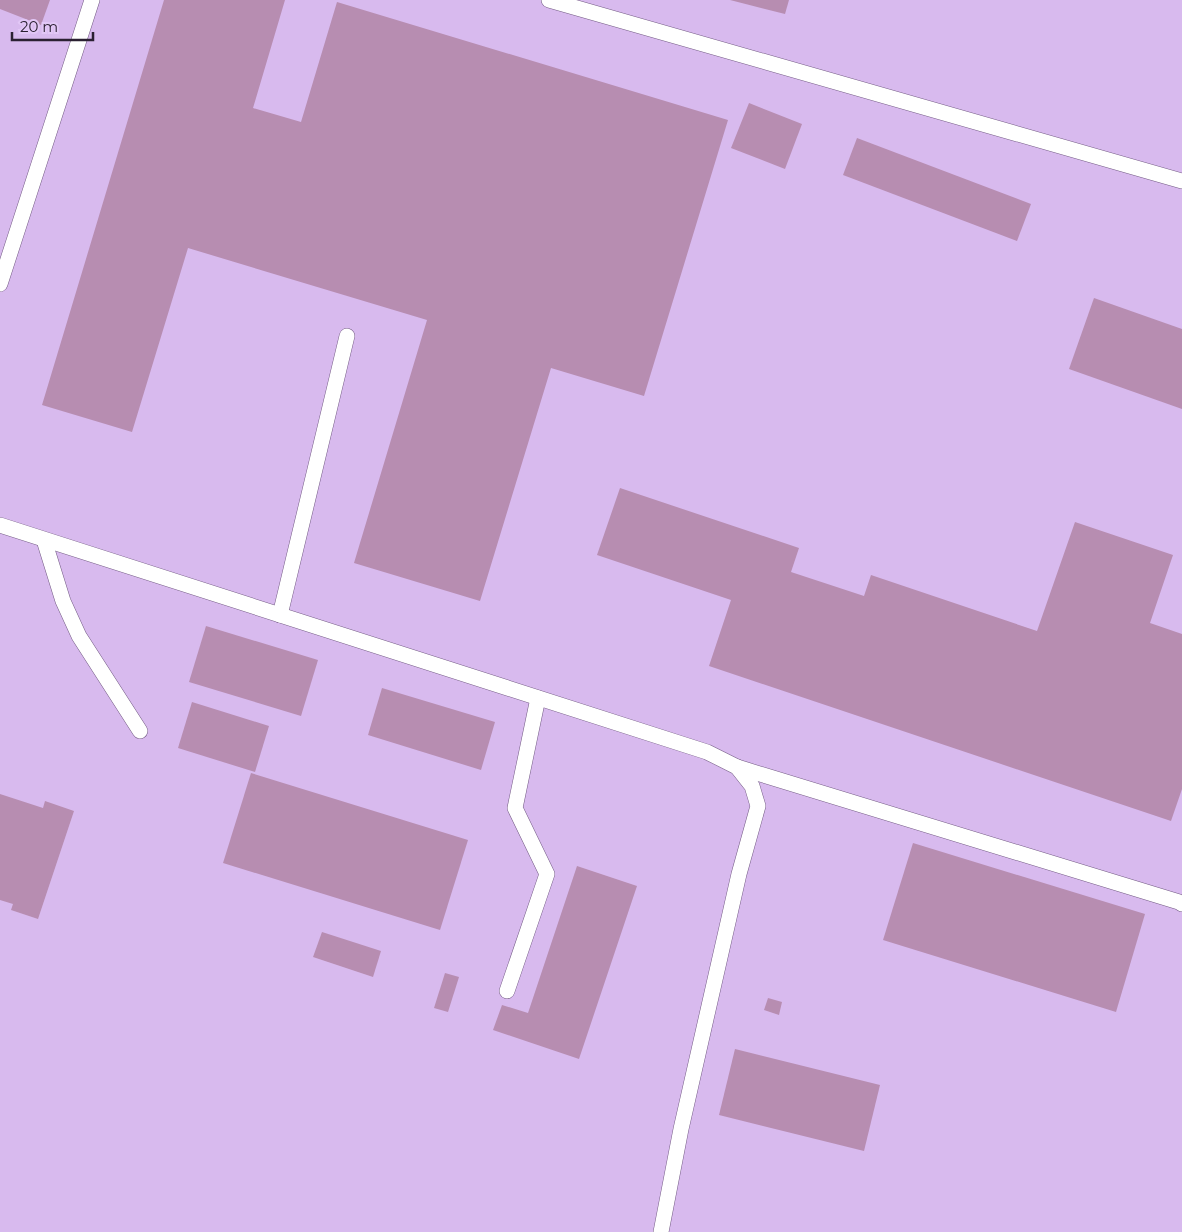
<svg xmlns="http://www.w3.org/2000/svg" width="1182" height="1232" font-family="Montserrat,sans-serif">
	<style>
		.built { fill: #d8baee }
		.building { fill: #b78db1 }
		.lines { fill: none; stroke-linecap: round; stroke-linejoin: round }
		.service-casing { stroke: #735b84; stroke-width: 16 }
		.service { stroke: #fff; stroke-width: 15 }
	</style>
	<rect width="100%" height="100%" fill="#e2c7f6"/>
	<rect class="built" x="0" y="0" width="1182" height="1232"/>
	<g class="building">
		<polygon points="0,0 50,0 41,25 0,9"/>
		<polygon points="164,0 285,0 253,108 301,122 337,2 728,120 644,396 551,368 480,601 354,563 427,320 188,248 132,432 42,405"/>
		<polygon points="730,0 789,0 785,14"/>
		<polygon points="749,103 802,124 785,169 731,148"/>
		<polygon points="857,138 1031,204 1017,241 843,175"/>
		<polygon points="1094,298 1182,329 1182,409 1069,369"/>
		<polygon points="620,488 799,548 791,572 864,596 871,575 1037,631 1075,522 1173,555 1150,623 1182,634 1182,789 1171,821 709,666 731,600 597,555"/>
		<polygon points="206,626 318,660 301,716 189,682"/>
		<polygon points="382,688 495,722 481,770 368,735"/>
		<polygon points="192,702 269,726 255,772 178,748"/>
		<polygon points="251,773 468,840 440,930 223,863"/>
		<polygon points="0,794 43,808 45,801 74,811 38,919 11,910 13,904 0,900"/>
		<polygon points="913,843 1145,914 1116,1012 883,940"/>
		<polygon points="577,866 637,886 579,1059 493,1030 502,1005 528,1013"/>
		<polygon points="322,932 381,951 373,977 313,957"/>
		<polygon points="445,973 459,977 448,1012 434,1008"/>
		<polygon points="768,998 782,1002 779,1015 764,1010"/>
		<polygon points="735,1049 880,1085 864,1151 719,1115"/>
	</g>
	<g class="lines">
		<g class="service-casing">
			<g id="service">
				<polyline points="549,0 1182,181"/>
				<polyline points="0,284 92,0"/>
				<polyline points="0,525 707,752 737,767 752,786 758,806 739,874 681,1129 661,1232"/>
				<polyline points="44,540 63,601 79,636 140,731"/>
				<polyline points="280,615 347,336"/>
				<polyline points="737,767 1179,902 1182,904"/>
				<polyline points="507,991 547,874 515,808 538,698"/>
			</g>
		</g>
		<use href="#service" class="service"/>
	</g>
	<path d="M12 32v8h81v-8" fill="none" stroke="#2b2032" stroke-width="2.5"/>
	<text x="20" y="32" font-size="15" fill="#2b2032" stroke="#e2c7f6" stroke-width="4" paint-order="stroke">20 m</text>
</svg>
